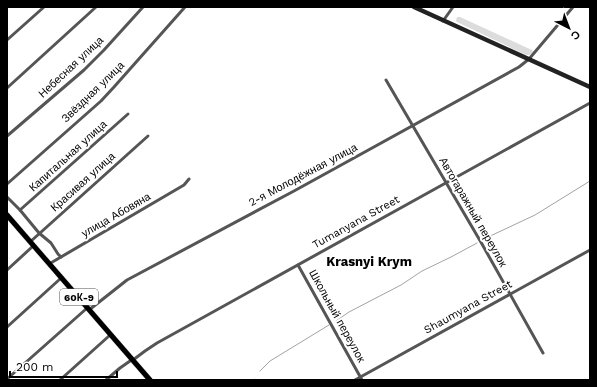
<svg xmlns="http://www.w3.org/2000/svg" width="597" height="387" font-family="'Work Sans',sans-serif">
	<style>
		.green { fill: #dcdcdc }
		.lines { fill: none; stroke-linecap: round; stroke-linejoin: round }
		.stream { stroke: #a3a3a3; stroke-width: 1 }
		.primary-casing { stroke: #dbdbdb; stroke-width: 6 }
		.street { stroke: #555; stroke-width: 3 }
		.secondary { stroke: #222; stroke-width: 4.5 }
		.primary { stroke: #000; stroke-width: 5 }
		.labels { text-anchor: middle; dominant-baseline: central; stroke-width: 4; stroke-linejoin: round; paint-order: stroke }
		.shield { fill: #fff; stroke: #4c4c4c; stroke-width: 1 }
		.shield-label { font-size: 10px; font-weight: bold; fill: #000 }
		.street-label { font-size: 11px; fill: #000; stroke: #fff }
		.quarter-label { font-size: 13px; font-weight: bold; fill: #000; stroke: #fff }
	</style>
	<rect width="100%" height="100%" fill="#fff"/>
	<polygon class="green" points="457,17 460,17 532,50 533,51 532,53 529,55 526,55 457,22 456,21"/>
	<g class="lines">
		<g class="stream">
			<polyline points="486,238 535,215 590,181"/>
			<polyline points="336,321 349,312 401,285 422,271 451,257 477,243"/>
			<polyline points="260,371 270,361 329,325"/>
			<polyline points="253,380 254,379"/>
		</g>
		<g class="primary-casing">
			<polyline id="primary" points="7,215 150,380"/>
		</g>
		<g class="street">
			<polyline points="443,21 453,7"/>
			<polyline points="7,40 44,7"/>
			<polyline points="386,80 482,244 543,353"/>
			<polyline points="7,88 96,7"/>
			<polyline points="7,136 84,70 104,50 143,7"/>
			<polyline points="7,184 101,101 114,87 185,7"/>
			<polyline points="7,197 20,210 39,233 51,243 58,254 61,257"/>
			<polyline points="20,210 128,114"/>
			<polyline points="30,242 148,136"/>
			<polyline points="49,264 184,185 189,179"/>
			<polyline points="298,265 362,380"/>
			<polyline points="7,270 32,247"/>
			<polyline points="89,310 127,280 294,191 519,67 529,59 573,7"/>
			<polyline points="7,327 60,279"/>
			<polyline points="133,360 145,351 157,343 590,103"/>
			<polyline points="7,379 86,309"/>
			<polyline points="60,380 109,336"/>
			<polyline points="106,380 120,368 130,361"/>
			<polyline points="355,380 590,250"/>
		</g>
		<polyline class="secondary" points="414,7 590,87"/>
		<use href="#primary" class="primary"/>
	</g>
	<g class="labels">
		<rect class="shield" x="60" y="289" width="38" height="16" rx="3"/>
		<g class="shield-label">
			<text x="79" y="297">60К-9</text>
		</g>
		<g class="street-label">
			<text transform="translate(71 67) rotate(-43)">Небесная улица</text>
			<text transform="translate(93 92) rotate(-44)">Звёздная улица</text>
			<text transform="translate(68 156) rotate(-42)">Капитальная улица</text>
			<text transform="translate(303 175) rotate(-28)">2-я Молодёжная улица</text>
			<text transform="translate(83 182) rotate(-42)">Красивая улица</text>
			<text transform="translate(473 212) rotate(60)">Автогаражный переулок</text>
			<text transform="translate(116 215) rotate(-30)">улица Абовяна</text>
			<text transform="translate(356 222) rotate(-29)">Tumanyana Street</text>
			<text transform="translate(468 307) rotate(-29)">Shaumyana Street</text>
			<text transform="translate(337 316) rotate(61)">Школьный переулок</text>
		</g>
		<g class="quarter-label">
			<text x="369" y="261">Krasnyi Krym</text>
		</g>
	</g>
	<rect width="597" height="387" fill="none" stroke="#000000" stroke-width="16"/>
	<g transform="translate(569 28) rotate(138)" stroke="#ffffff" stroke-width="3" paint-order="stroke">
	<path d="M0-3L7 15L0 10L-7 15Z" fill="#000000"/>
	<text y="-6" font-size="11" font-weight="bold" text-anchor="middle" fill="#000000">С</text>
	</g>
	<path d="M10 371v6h107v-6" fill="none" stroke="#000000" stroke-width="2"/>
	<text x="16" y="371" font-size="12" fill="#000000" stroke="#ffffff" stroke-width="3" paint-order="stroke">200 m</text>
</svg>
